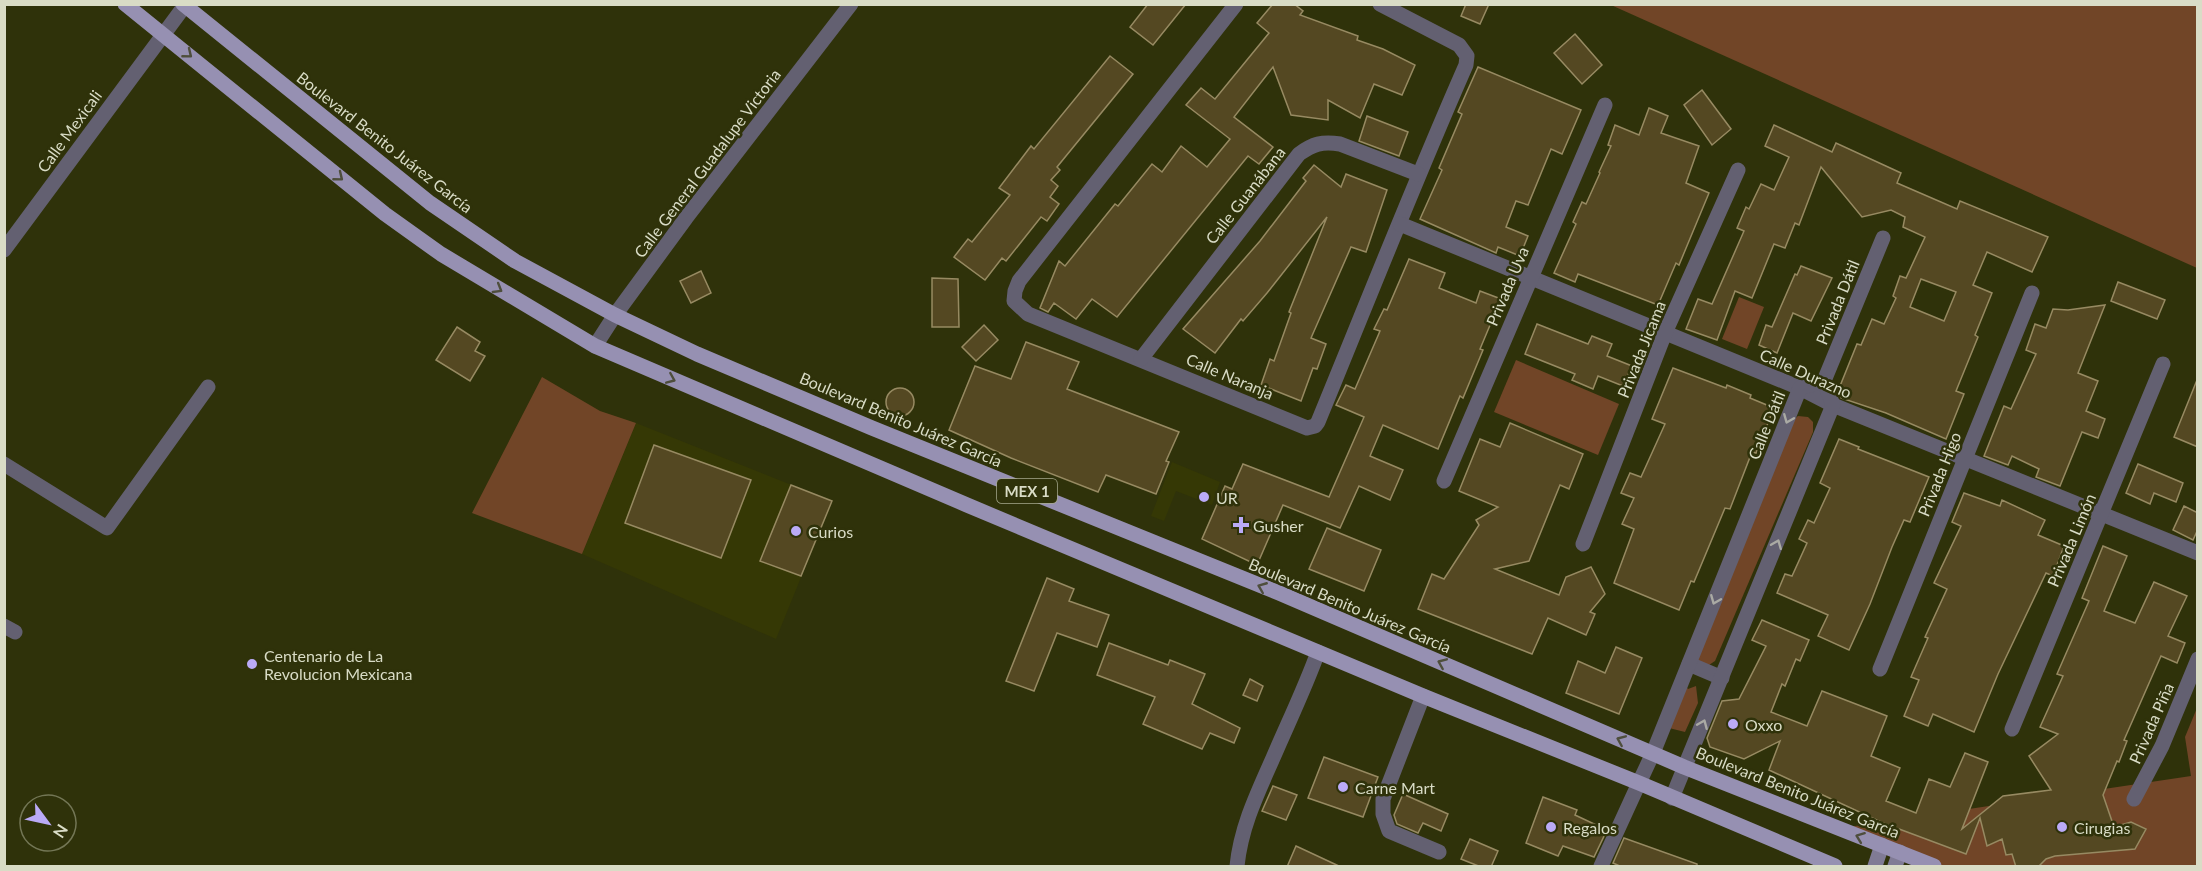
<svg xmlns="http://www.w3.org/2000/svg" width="2202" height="871" font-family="Lato,sans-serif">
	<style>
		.built { fill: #353805 }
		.green { fill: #714527 }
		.building { fill: #544822; stroke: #978a62; stroke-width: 1.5; fill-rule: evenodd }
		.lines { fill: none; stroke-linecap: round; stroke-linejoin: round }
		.minor { stroke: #636071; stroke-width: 15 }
		.tertiary { stroke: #636071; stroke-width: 15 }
		.secondary { stroke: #807b95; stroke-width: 15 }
		.primary { stroke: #9690b2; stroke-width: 15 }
		.oneway { stroke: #4e4e3c }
		.oneway2 { stroke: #aaaaa4 }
		.poi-dot { fill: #baaaf7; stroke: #2f320a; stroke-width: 2 }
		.labels { text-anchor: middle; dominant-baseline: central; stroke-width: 5; stroke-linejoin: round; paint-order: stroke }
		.shield { fill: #2f320a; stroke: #a6a98e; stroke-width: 1.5 }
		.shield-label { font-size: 15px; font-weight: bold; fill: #d9dcc6 }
		.street-label { font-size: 16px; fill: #d9dcc6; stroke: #2f320a }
		.poi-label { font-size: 16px; fill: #d9dcc6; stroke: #2f320a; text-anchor: start }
	</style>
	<rect width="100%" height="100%" fill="#2f320a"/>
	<g class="built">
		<polygon points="636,423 832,501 776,639 582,554"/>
		<polygon points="1172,462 1220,482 1212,505 1176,491 1164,521 1151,516"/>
	</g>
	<g class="green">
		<polygon points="1611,5 2197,5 2197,268"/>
		<polygon points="1739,297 1764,307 1747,349 1722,339"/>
		<polygon points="1516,360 1619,404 1598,455 1494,412"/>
		<polygon points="542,377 600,411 636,423 582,554 472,513"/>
		<polygon points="1798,416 1808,417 1813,422 1813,432 1715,661 1706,667 1693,656 1791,422"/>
		<polygon points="1684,683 1688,689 1696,686 1698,703 1685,732 1669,728"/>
		<polygon points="2197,708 2197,866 1936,866 1835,829 2191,776 2185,737"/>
	</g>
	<g class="building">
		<polygon points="1148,4 1186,4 1153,45 1130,27"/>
		<polygon points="1273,4 1294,4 1303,11 1300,15 1358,36 1357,40 1383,49 1415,65 1402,95 1374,84 1360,118 1328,100 1328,120 1291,115 1273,67 1234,117 1273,147 1259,164 1248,156 1117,317 1092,299 1076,319 1054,303 1048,312 1040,308 1059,261 1065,266 1115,204 1118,206 1152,164 1162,172 1181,146 1207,167 1230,139 1186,105 1201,88 1215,99 1269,33 1257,23"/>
		<polygon points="1466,4 1489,4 1480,24 1461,16"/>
		<polygon points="1575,34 1602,65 1582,84 1554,53"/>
		<polygon points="1110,56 1133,74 1057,167 1060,170 1051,180 1058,186 1050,197 1059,204 1047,221 1041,217 1006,261 1002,258 985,280 954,257 968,239 972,242 1010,195 999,188 1031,146 1034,149"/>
		<polygon points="1478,67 1581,110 1562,154 1551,149 1528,205 1516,201 1506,227 1528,236 1520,256 1498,247 1496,253 1420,219 1442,170 1439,168 1462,114 1458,112"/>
		<polygon points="1702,90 1731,129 1712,145 1684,105"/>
		<polygon points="1649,108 1668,116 1661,133 1699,146 1686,183 1709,193 1679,265 1676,263 1658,305 1578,274 1575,282 1554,273 1576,224 1573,222 1582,202 1586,204 1600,173 1599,172 1611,146 1608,145 1615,125 1639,135"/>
		<polygon points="1367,116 1408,132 1399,156 1359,141"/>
		<path d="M1774 125 1832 152 1836 143 1901 173 1897 183 1957 209 1960 201 2048 237 2032 272 1987 252 1973 285 1992 293 1975 335 1978 337 1956 391 1964 394 1946 439 1886 413 1841 398 1838 391 1857 344 1861 345 1872 319 1884 324 1896 298 1893 296 1900 276 1906 278 1925 237 1903 227 1905 217 1891 210 1862 217 1821 167 1799 225 1795 223 1785 248 1774 244 1752 298 1735 291 1717 340 1686 329 1698 299 1712 304 1744 231 1737 228 1746 207 1749 209 1761 184 1774 190 1789 157 1765 146ZM1921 279 1956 292 1944 321 1910 307Z"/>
		<polygon points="1314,165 1341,187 1346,174 1387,190 1366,252 1351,247 1311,338 1326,344 1317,369 1313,368 1301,401 1261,385 1270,359 1274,361 1291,313 1289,312 1327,217 1267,293 1243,321 1241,319 1215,353 1183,329 1260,241 1306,181 1303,178"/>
		<polygon points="1409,259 1445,273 1439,288 1476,303 1480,291 1501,299 1480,349 1483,350 1463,398 1460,396 1438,449 1383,425 1370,456 1403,470 1390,500 1359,486 1340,528 1283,505 1257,565 1202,539 1225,486 1232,489 1243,464 1329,497 1364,417 1336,405 1346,385 1355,389 1380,331 1374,329 1384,309 1387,310"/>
		<polygon points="1801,266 1832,278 1811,321 1793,313 1777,353 1759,345 1766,325 1772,327 1795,274 1797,275"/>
		<polygon points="701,271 711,293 691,303 680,281"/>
		<polygon points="932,278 958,279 959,327 932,327"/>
		<polygon points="2118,282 2165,300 2157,319 2111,301"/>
		<polygon points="2105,305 2078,373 2098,381 2086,411 2105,419 2098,438 2082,432 2060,486 2036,477 2039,469 2012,456 2008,465 1984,456 2004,406 2011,409 2036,354 2026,350 2035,324 2046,328 2053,309 2068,310"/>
		<polygon points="1537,324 1588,344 1592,336 1612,344 1607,356 1632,366 1623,386 1598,376 1593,389 1572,380 1575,374 1525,354"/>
		<polygon points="984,325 998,340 976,361 962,347"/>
		<polygon points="457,327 480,342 475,351 485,356 470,381 436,360"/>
		<polygon points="1026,342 1079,362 1067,389 1179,432 1166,461 1169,462 1156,494 1106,475 1098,492 1011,458 949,430 975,366 1011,379"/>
		<polygon points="1673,368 1726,388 1727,385 1751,395 1750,398 1774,408 1756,453 1752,452 1730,509 1725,508 1694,582 1691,581 1679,610 1614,583 1634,529 1622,524 1634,498 1621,493 1630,473 1641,477 1665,424 1652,419"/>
		<polygon points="2197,380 2198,380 2198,447 2174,437"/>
		<circle cx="900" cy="402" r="14"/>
		<polygon points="1510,423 1583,454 1569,489 1560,485 1529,561 1495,569 1559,595 1566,577 1591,567 1605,594 1590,612 1595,614 1586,635 1548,618 1532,654 1418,609 1432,574 1444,579 1479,525 1476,520 1498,507 1459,491 1480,439 1500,447"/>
		<polygon points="1839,439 1859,447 1858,449 1929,477 1910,522 1904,520 1892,547 1870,604 1849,650 1818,636 1828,615 1777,593 1785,574 1792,576 1807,543 1799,539 1808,520 1814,523 1830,488 1820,483"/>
		<polygon points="654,445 751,480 721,558 625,523"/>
		<polygon points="2138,464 2183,483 2176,502 2154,493 2150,504 2126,493"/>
		<polygon points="791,485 832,501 801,576 760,561"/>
		<polygon points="1964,493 2000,506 2002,500 2045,520 2038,535 2064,546 2053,576 2046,573 1998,674 1974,732 1933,714 1928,726 1904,716 1919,680 1911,677 1928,638 1925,637 1947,589 1934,583 1961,526 1952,522"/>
		<polygon points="2184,506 2198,513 2198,529 2193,540 2173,530"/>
		<polygon points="1327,528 1381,550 1364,591 1309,569"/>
		<polygon points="2103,546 2127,556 2104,611 2135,623 2154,582 2187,596 2168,636 2185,643 2177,663 2161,656 2124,740 2127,741 2119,762 2117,761 2103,795 2114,827 2131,822 2146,829 2135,849 2055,856 2046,859 2038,867 2016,867 2012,854 2006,855 2002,839 1987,846 1980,818 1966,854 1883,823 1769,770 1780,741 1744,759 1710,747 1707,738 1722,701 1739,699 1766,646 1752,640 1762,620 1809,640 1800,661 1796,659 1785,686 1782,684 1771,712 1807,726 1822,691 1887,716 1871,756 1900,768 1886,801 1916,813 1929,779 1950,787 1965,753 1988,762 1962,829 2003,796 2051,790 2029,756 2058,734 2040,727 2063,676 2057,674 2089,601 2082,598"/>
		<polygon points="1047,578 1074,589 1069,601 1109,615 1097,647 1057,633 1034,691 1006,681"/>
		<polygon points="1109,643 1168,665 1170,660 1205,674 1192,704 1240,728 1234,743 1210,733 1202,749 1143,724 1155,697 1097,675"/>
		<polygon points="1616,647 1642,658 1619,714 1566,693 1578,661 1605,673"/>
		<polygon points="1250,679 1263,686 1257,701 1243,695"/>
		<polygon points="1324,757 1378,777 1363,817 1308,798"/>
		<polygon points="1273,786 1297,795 1286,820 1262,811"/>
		<polygon points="1403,794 1448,814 1441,831 1423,823 1418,833 1397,824 1394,815"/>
		<polygon points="1543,797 1577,810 1575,815 1603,828 1602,830 1606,832 1594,857 1563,846 1558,856 1526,843"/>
		<polygon points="1624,838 1697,864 1697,867 1622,867 1613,863"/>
		<polygon points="1470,839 1498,851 1491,867 1481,867 1461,859"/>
		<polygon points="1296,846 1341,867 1287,867"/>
	</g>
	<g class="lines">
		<g class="minor">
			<path d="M1236 4 1019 281 1015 291 1014 301 1028 314 1307 428 1315 426 1318 422C1367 303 1414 183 1466 65L1467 56 1459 45 1380 4"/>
			<polyline points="1400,224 1800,388 1833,405 2198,553"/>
			<polyline points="4,250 186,4"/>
			<path d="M1141 359 1299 154C1313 144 1322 141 1340 144L1418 174"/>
			<polyline points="1824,381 1883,238"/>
			<polyline points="4,464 107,528 208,387"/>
			<polyline points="1444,481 1605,105"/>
			<polyline points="1583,544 1665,333 1738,170"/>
			<polyline points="4,626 15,632"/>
			<polyline points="1880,669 2032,293"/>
			<polyline points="1423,696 1383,799 1383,814 1389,831 1439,852"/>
			<polyline points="2012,729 2163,364"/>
			<polyline points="2134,799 2162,746 2198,659"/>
			<path d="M1237 866C1241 827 1257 794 1273 758 1288 723 1305 688 1318 652"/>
			<polyline points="1601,866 1639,783"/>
		</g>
		<g class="tertiary">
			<polyline points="595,346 615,315 686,218 851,4"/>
			<polyline points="1689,664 1722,678"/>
			<polyline points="1639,783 1653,753 1800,388 1824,381 1833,405 1672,798"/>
		</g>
		<g class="secondary">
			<polyline points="1875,866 1882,845"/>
			<polyline points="1895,866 1900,852"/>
		</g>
		<g class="primary">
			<polyline points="125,4 385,214 441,254 595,346 967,505 1423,696 1639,783 1835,866"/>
			<polyline points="183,4 430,203 515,261 615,315 697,354 872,428 1279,593 1684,767 1934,866"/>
		</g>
	</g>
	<defs><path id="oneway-chevron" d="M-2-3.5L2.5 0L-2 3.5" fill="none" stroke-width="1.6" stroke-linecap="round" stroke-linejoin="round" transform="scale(1.5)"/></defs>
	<g class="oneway">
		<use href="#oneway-chevron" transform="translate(188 54) rotate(39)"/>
		<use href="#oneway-chevron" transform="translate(339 177) rotate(39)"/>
		<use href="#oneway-chevron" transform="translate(498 289) rotate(31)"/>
		<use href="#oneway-chevron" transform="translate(671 379) rotate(23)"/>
		<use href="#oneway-chevron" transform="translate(1262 587) rotate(-158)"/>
		<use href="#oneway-chevron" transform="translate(1442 663) rotate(-157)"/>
		<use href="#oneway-chevron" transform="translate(1621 740) rotate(-157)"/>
		<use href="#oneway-chevron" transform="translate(1860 837) rotate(-159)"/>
	</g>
	<g class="oneway2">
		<use href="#oneway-chevron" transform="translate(1788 419) rotate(112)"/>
		<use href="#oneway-chevron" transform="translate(1777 544) rotate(-68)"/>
		<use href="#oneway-chevron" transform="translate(1715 600) rotate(112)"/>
		<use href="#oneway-chevron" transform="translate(1703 724) rotate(-67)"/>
	</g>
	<g class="poi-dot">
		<circle cx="1204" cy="497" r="6"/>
		<path d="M1238 516h6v6h6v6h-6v6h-6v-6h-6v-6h6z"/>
		<circle cx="796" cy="531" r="6"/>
		<circle cx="252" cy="664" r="6"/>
		<circle cx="1733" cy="724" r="6"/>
		<circle cx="1343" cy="787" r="6"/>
		<circle cx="1551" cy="827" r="6"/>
		<circle cx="2062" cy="827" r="6"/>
	</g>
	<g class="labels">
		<rect class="shield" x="997" y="479" width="60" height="24" rx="4.5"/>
		<g class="shield-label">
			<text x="1027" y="491">MEX 1</text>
		</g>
		<g class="street-label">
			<text transform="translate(69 131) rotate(-54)">Calle Mexicali</text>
			<text transform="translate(385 142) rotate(38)">Boulevard Benito Juárez García</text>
			<text transform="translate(707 163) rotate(-53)">Calle General Guadalupe Victoria</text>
			<text transform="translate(1245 195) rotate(-52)">Calle Guanábana</text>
			<text transform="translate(1507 286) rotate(-67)">Privada Uva</text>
			<text transform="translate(1837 302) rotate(-68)">Privada Dátil</text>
			<text transform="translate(1641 349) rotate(-68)">Privada Jicama</text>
			<text transform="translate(1806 373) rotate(24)">Calle Durazno</text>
			<text transform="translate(1230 376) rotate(23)">Calle Naranja</text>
			<text transform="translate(901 419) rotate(23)">Boulevard Benito Juárez García</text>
			<text transform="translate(1766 425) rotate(-68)">Calle Dátil</text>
			<text transform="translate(1939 474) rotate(-68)">Privada Higo</text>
			<text transform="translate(2071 540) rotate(-67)">Privada Limón</text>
			<text transform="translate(1350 605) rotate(23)">Boulevard Benito Juárez García</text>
			<text transform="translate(2151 723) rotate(-66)">Privada Piña</text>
			<text transform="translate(1798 792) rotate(22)">Boulevard Benito Juárez García</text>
		</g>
		<g class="poi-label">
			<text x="1216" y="497">UR</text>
			<text x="1253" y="525">Gusher</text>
			<text x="808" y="531">Curios</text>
			<text x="264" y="655">Centenario de La<tspan x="264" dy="18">Revolucion Mexicana</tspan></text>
			<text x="1745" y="724">Oxxo</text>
			<text x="1355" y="787">Carne Mart</text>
			<text x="1563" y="827">Regalos</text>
			<text x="2074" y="827">Cirugias</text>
		</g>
	</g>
	<rect width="2202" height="871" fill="none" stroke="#d9dcc6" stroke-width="12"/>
	<g transform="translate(48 823) rotate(123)"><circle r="28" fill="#2f320a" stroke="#737655" stroke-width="1.5"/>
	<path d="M0-4.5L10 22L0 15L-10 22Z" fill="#baaaf7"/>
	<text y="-9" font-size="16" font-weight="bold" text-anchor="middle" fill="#d9dcc6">N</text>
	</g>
</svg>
